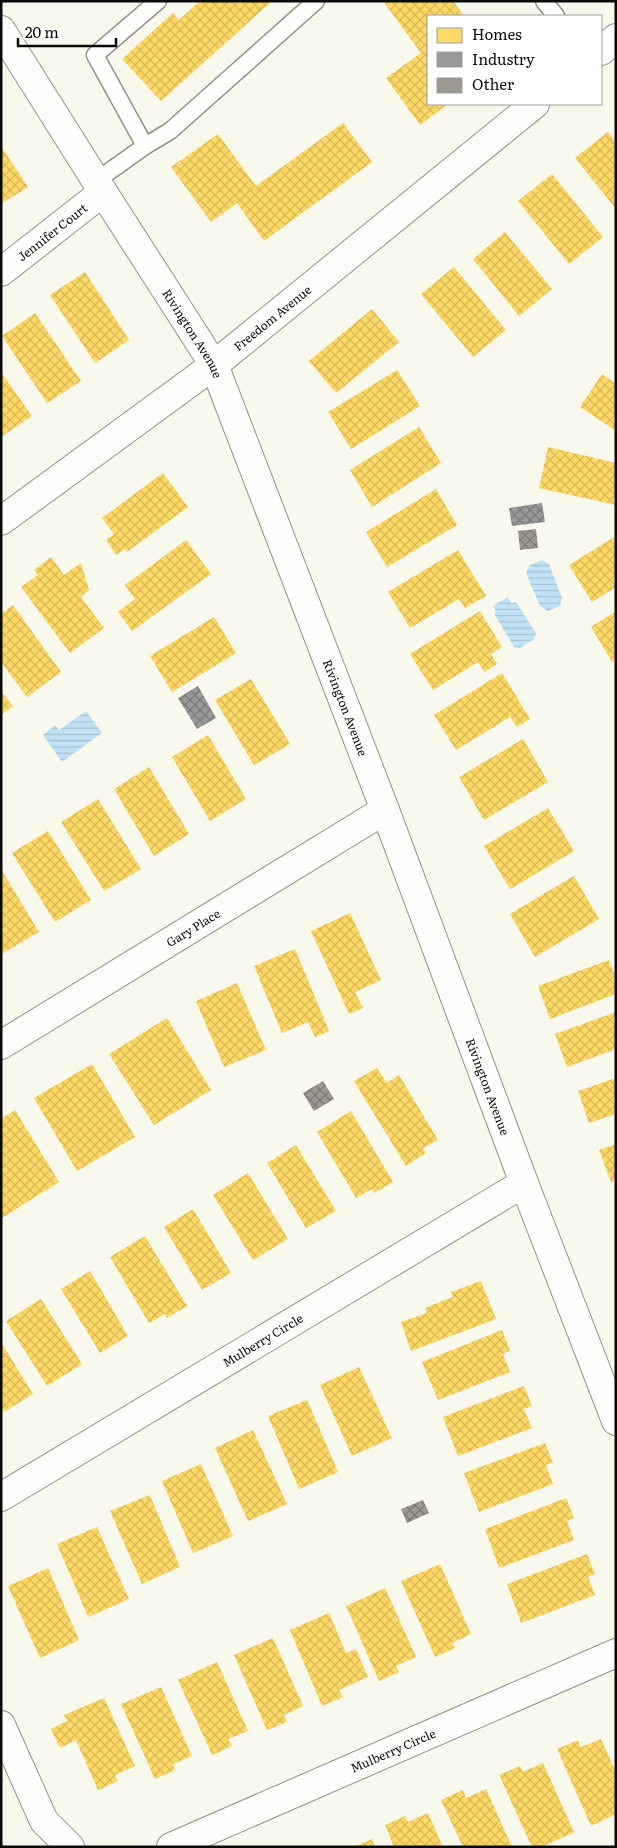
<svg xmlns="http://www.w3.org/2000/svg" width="617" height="1848" font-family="Literata,serif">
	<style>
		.water { fill: url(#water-rules) }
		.homes { fill: url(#homes-cross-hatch) }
		.industry { fill: url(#industry-cross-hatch) }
		.building { fill: url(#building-cross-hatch) }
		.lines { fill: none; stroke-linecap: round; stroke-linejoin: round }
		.lane-casing { stroke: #92918c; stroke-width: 19 }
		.street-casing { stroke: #92918c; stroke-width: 30 }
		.lane { stroke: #fefefc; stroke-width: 16 }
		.street { stroke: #fefefc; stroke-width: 28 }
		.labels { text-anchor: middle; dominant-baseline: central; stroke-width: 5; stroke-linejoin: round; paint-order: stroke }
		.street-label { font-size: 12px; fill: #0a0a0a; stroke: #fff }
	</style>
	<defs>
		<pattern id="water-rules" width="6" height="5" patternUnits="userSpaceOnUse" patternTransform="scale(1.25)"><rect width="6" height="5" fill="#c1e2f5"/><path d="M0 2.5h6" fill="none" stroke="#a4c1d1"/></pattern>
		<pattern id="homes-cross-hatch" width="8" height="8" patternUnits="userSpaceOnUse" patternTransform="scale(1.25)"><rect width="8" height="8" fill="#ffd966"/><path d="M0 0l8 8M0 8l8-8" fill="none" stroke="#d9b957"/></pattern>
		<pattern id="industry-cross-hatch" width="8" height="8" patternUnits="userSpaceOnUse" patternTransform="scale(1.25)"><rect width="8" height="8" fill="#999"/><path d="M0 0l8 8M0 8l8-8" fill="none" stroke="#7b7b7b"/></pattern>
		<pattern id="building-cross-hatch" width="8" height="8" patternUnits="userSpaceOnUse" patternTransform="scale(1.25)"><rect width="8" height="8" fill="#9c9993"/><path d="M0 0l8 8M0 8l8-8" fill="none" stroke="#7d7b76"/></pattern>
	</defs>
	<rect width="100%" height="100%" fill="#f9f8ed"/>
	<g class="water">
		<polygon points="542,560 549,564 562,598 560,606 548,611 540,606 526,573 530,565"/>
		<polygon points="508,597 511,603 516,602 536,633 534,639 520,648 514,647 495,615 496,611 493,606"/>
		<polygon points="86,711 102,733 62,762 43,735 55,725 59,730"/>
	</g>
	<g class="homes">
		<polygon points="200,1 272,1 161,101 122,59 173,13 179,20"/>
		<polygon points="383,1 453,1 464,16 428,16 428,104 448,104 420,125 386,78 421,53"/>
		<polygon points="343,123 372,162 264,241 237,203 211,222 171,167 218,134 256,186"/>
		<polygon points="608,132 616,142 616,209 575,158"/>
		<polygon points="1,146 28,187 1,204"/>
		<polygon points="552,174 603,237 569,264 518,201"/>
		<polygon points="505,232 552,289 519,316 473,259"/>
		<polygon points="454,267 506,330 473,357 421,294"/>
		<polygon points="85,272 129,340 95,363 50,295"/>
		<polygon points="372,309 399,342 336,393 309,361"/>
		<polygon points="35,313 81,381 47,403 2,336"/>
		<polygon points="397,370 420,406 351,449 328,412"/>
		<polygon points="1,372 32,416 1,437"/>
		<polygon points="602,374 616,384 616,431 580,407"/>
		<polygon points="419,427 441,463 372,507 350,470"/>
		<polygon points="548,447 616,463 616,505 539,488"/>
		<polygon points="163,473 188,507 127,552 125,549 116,555 106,540 114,534 102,518"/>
		<polygon points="436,489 457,525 387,567 366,532"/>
		<polygon points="616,536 616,587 592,602 569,565"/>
		<polygon points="186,540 211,574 132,631 118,612 135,599 125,585"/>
		<polygon points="458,550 486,596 465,608 459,599 410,628 388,592"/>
		<polygon points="51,557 64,575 81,563 89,590 81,597 104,628 70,653 21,587 38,575 34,570"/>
		<polygon points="13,605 61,672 27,697 1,662 1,614"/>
		<polygon points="480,611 502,647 491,654 497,664 484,672 478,662 433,690 410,654"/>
		<polygon points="616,611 616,660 612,662 591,627"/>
		<polygon points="214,617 236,653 172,692 150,656"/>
		<polygon points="502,673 530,719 517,727 510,717 456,750 434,715"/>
		<polygon points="251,679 290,744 254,765 215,700"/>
		<polygon points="1,691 13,706 1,715"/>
		<polygon points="208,735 246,799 210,821 172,757"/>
		<polygon points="523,739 548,782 484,820 459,777"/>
		<polygon points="149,767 189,834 154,856 114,789"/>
		<polygon points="98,799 141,869 104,891 61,822"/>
		<polygon points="548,808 574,851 510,889 484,846"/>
		<polygon points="48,831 91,900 55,922 12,853"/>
		<polygon points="1,869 39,932 3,953 1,950"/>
		<polygon points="574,876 599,919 535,957 510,914"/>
		<polygon points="350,913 381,980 355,992 363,1008 349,1014 311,931"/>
		<polygon points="295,949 329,1031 315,1037 308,1022 282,1033 254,966"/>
		<polygon points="609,960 616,978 616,994 550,1019 538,986"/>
		<polygon points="237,983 266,1050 224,1067 196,1001"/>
		<polygon points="616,1012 616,1049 567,1067 555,1034"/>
		<polygon points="167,1018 211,1090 154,1125 109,1054"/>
		<polygon points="92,1064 135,1137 77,1171 34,1098"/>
		<polygon points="377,1068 387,1083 399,1075 438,1140 423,1148 426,1153 406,1166 354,1081"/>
		<polygon points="616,1078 616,1114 589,1123 578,1091"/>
		<polygon points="15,1110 59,1182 2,1218 1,1119"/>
		<polygon points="351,1111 393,1182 374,1193 372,1189 356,1198 317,1132"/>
		<polygon points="616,1144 616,1181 611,1182 599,1150"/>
		<polygon points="296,1145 336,1211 306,1228 267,1163"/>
		<polygon points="248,1173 288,1239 253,1260 213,1195"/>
		<polygon points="193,1209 231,1273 202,1290 164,1227"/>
		<polygon points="145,1236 187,1306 167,1318 165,1314 149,1323 110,1257"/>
		<polygon points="90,1271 128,1336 100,1353 61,1289"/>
		<polygon points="481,1281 496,1319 411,1351 401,1322 427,1313 425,1308 453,1297 451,1292"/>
		<polygon points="41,1299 82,1364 47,1386 6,1321"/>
		<polygon points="502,1330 510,1351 503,1354 510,1372 438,1400 422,1362"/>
		<polygon points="1,1342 33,1394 4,1412 1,1407"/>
		<polygon points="359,1367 392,1438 352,1456 320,1385"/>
		<polygon points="524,1386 532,1406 524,1409 532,1428 458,1456 443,1417"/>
		<polygon points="307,1400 338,1472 299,1489 268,1416"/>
		<polygon points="253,1430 287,1504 248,1521 215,1448"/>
		<polygon points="545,1443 553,1463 546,1465 553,1484 479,1512 464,1473"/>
		<polygon points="201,1464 233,1536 193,1553 162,1481"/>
		<polygon points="150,1495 180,1567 142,1584 110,1511"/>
		<polygon points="566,1498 574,1518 567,1521 574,1540 499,1568 485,1529"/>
		<polygon points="97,1527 129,1599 88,1617 57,1544"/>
		<polygon points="587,1554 595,1574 588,1577 595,1595 521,1623 507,1584"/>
		<polygon points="440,1564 471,1634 452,1643 455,1648 435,1657 401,1581"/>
		<polygon points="48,1568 79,1640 40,1658 8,1586"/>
		<polygon points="385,1588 416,1657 396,1666 399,1672 379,1681 346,1606"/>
		<polygon points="329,1613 346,1653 356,1649 368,1677 339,1690 343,1697 322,1706 290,1630"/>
		<polygon points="273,1638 303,1706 284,1715 287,1722 267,1730 234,1655"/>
		<polygon points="217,1662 248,1731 228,1739 232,1746 212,1755 178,1680"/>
		<polygon points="161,1687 192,1756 173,1764 175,1770 155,1779 121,1704"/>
		<polygon points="104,1698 135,1766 115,1775 118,1781 98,1790 76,1740 60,1748 51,1729 67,1721 64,1715"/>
		<polygon points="601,1739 616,1772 616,1814 591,1826 557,1749 578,1740 581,1747"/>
		<polygon points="543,1763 574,1832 542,1847 532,1847 499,1775 520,1766 523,1772"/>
		<polygon points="486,1789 512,1847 463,1847 441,1800 463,1790 466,1798"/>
		<polygon points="428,1813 443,1847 394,1847 385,1825 405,1816 408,1822"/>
		<polygon points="372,1839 375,1847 354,1847"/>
	</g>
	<g class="industry">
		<polygon points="542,503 545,522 512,526 509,508"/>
		<polygon points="198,686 216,718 197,729 178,698"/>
	</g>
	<g class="building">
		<polygon points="536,529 538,548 520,550 518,531"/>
		<polygon points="323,1081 334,1099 314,1111 303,1093"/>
		<polygon points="423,1500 429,1513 407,1523 401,1509"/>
	</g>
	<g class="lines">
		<g class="lane-casing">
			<g id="lane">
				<polyline points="544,1 556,16"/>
				<polyline points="145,146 95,55 158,1"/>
				<polyline points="96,181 145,146 170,131 316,1"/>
			</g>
		</g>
		<g class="street-casing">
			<g id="street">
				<path id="s1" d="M1 30 103 192 214 365 385 810 524 1183 616 1421"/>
				<polyline points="601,51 616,38"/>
				<path id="s2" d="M1 272 103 192"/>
				<path id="s3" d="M1 521 214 365 535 104"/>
				<path id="s4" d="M1 1045 385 810"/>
				<path id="s5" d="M1 1497 524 1183"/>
				<polyline points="1,1725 44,1821 70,1847"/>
				<path id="s6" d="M171 1847 616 1653"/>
			</g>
		</g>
		<use href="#lane" class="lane"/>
		<use href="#street" class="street"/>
	</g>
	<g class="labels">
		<g class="street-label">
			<text stroke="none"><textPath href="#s2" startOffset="65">Jennifer Court</textPath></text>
			<text stroke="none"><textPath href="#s3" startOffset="339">Freedom Avenue</textPath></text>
			<text stroke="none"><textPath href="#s1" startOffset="359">Rivington Avenue</textPath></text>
			<text stroke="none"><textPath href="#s1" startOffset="764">Rivington Avenue</textPath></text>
			<text stroke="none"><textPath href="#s4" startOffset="225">Gary Place</textPath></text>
			<text stroke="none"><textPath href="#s1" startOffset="1169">Rivington Avenue</textPath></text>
			<text stroke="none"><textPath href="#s5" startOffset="305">Mulberry Circle</textPath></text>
			<text stroke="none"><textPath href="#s6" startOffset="242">Mulberry Circle</textPath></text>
		</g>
	</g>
	<rect width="617" height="1848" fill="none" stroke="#0a0a0a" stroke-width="5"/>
	<rect x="427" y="15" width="175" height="90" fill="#ffffff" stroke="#9d9d9d"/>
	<rect x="437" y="28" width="25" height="15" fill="#ffd966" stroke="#9d9d9d"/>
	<text x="472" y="40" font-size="15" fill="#0a0a0a">Homes</text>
	<rect x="437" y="52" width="25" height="15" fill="#999999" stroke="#9d9d9d"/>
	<text x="472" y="65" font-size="15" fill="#0a0a0a">Industry</text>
	<rect x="437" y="78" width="25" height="15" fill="#9c9993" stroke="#9d9d9d"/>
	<text x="472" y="90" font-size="15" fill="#0a0a0a">Other</text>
	<path d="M18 38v8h98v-8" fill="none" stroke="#0a0a0a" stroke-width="2.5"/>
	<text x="25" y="38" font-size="15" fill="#0a0a0a" stroke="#ffffff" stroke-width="4" paint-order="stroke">20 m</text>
</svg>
